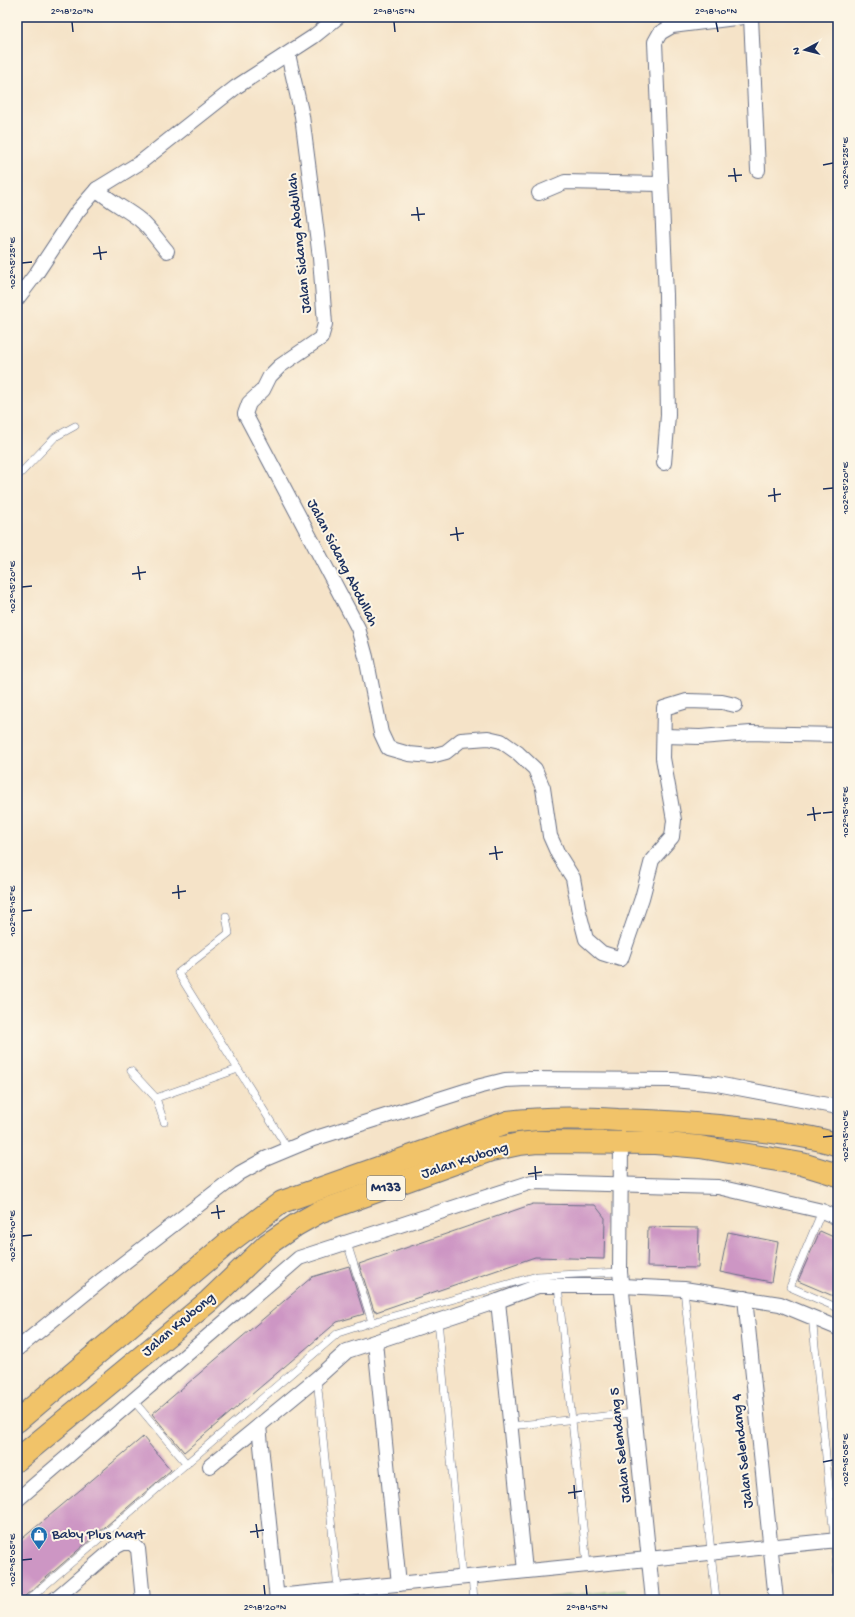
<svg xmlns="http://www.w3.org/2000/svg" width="855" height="1617" font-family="'Gochi Hand',sans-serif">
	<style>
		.green { fill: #acdb89; stroke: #648574 }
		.building { fill: #cd96c4 }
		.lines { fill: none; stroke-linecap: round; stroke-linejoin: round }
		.service-casing { stroke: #676e83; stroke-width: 8 }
		.minor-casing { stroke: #676e83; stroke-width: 16 }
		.primary-casing { stroke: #676e83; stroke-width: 24 }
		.service { stroke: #fff; stroke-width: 7 }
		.minor { stroke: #fff; stroke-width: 14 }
		.primary { stroke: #f1c369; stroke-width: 22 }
		.ticks { fill: none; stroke: #1b2f5e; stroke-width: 1.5 }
		.labels { text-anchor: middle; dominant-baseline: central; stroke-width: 4; stroke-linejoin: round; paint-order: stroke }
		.shield { fill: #fcf5e5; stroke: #5e6a86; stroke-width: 1 }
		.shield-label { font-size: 14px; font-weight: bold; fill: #1b2f5e }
		.street-label { font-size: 15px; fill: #1b2f5e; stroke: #fcf5e5 }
		.poi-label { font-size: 15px; fill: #1b2f5e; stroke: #fcf5e5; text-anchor: start }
		.neatline { fill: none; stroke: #1b2f5e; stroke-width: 1.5 }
		.ticks-label { font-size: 10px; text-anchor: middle; fill: #1b2f5e }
	</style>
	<rect width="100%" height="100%" fill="#fcf5e5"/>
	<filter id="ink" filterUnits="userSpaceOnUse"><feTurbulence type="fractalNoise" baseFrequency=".025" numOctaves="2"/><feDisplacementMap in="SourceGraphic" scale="8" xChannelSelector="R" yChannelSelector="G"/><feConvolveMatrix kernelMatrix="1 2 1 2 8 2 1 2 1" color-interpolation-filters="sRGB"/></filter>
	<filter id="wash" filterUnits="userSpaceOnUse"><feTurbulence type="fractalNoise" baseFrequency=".012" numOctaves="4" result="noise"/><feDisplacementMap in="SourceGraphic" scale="16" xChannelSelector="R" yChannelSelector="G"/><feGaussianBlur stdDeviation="0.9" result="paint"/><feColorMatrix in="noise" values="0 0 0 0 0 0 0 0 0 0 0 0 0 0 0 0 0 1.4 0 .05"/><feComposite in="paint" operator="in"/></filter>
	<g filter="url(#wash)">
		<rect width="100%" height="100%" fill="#f5e3c8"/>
		<polygon class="green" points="625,1590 635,1600 523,1600"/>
		<g id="blocks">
			<g class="building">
				<polygon points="533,1204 595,1205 605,1218 604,1259 535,1257 376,1312 376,1310 374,1311 359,1264"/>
				<polygon points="648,1227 699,1228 698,1268 647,1267"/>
				<polygon points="820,1231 838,1239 838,1298 798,1281"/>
				<polygon points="728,1232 778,1242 771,1282 720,1272"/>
				<polygon points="349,1266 364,1314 337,1322 184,1452 152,1414 312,1277"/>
				<polygon points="143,1437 171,1470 25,1596 23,1600 17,1600 17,1543"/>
			</g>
		</g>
	</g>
	<g filter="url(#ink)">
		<use href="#blocks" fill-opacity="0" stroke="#676e83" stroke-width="1"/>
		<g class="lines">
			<g class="service-casing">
				<g id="service">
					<polyline points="17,477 55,437 75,426"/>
					<polyline points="226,916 229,933 178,973 288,1149"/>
					<polyline points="131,1071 156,1098 164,1122"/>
					<polyline points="156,1098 238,1069"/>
					<polyline points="822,1211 790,1287 838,1308"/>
					<polyline points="347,1243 372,1322"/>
					<polyline points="558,1286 587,1565"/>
					<polyline points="684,1289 716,1600"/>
					<polyline points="812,1316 838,1577"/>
					<polyline points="438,1320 462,1578"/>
					<polyline points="317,1378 339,1600"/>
					<polyline points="133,1400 187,1464"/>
					<polyline points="510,1426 634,1413"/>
					<polyline points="472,1577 474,1600"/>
					<polyline points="28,1600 338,1333 372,1322 537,1276 620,1272"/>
				</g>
			</g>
			<g class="minor-casing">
				<g id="minor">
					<polyline points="751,17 758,170"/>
					<polyline points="288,54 302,116 320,258 325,324 321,338 280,366 270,376 263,390 249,403 245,414 358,628 366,657 381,733 388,748 409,754 431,756 446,752 461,740 488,738 501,741 518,753 535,769 543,788 550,836 558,854 573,878 579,912 586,939 602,953 621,959 642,898 652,860 672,837 674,820 663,758 664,708 687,701 722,702 735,705"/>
					<path d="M97 189C108 201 127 209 140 220 150 228 158 241 167 251"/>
					<polyline points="539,193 565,182 660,184"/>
					<polyline points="17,299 36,274 77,212 97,189 141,162 236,87 313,37 338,17"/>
					<polyline points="664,463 668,415 666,295 655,42 660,33 672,26 743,17"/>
					<polyline points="664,736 700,737 751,733 838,735"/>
					<polyline points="621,1143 620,1272 653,1600"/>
					<polyline points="745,1298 776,1600"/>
					<polyline points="498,1301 525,1571"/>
					<polyline points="375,1342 399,1584"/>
					<polyline points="17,1349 103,1279 240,1173 265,1159 313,1139 481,1086 505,1080 528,1079 673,1080 717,1084 838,1107"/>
					<polyline points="259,1426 277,1600"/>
					<polyline points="210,1466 317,1378 347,1351 498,1301 538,1286 622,1286 684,1289 780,1304 838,1328"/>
					<polyline points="17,1500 299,1258 532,1182 718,1187 822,1211 838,1218"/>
					<polyline points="277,1596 838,1540"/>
					<polyline points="54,1600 117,1546 123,1543 132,1543 138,1549 143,1600"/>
				</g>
			</g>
			<g class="primary-casing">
				<g id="primary">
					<path d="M17 1421 229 1242 282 1202 508 1122C545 1117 581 1118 618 1120 665 1121 708 1124 754 1130 782 1133 812 1136 838 1145"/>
					<polyline points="17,1460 209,1301 268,1244 296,1225 319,1212 491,1150 519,1144 537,1142 655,1143 700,1147 802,1164 838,1175"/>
				</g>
			</g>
			<use href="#service" class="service"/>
			<use href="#minor" class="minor"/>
			<use href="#primary" class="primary"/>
		</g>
	</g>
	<path class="ticks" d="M72 22 73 32M394 22 395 32M716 22 718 32M823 165 833 163M734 168 736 182M728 176 742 175M417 207 419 221M411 215 425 214M99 246 101 260M93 254 107 252M22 263 32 262M774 488 775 502M823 489 833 488M768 496 781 494M456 527 458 541M450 535 464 533M138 566 140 580M132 574 146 572M22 587 32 586M813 807 815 821M823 813 833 812M807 815 821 813M495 846 497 860M489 854 503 852M178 885 179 899M172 893 186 891M22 911 32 910M823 1137 833 1136M535 1166 536 1180M528 1174 542 1172M217 1205 219 1219M211 1213 225 1211M22 1236 32 1235M823 1462 833 1460M574 1485 575 1499M568 1493 582 1491M256 1524 258 1538M250 1532 264 1530M22 1560 32 1559M264 1585 265 1595M586 1585 587 1595"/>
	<defs>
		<g id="shop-pin" transform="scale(0.9)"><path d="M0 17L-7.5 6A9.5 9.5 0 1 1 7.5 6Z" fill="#1f6fb2" stroke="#fcf5e5"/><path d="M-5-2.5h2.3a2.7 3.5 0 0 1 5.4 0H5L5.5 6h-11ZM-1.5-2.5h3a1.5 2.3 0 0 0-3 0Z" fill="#fff"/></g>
	</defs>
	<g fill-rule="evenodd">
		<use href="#shop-pin" x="39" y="1535"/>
	</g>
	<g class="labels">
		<rect class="shield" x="367" y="1176" width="38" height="24" rx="3"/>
		<g class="shield-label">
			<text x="386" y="1188">M133</text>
		</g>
		<g class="street-label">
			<text transform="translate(300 243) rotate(-96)">Jalan Sidang Abdullah</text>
			<text transform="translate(342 563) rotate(63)">Jalan Sidang Abdullah</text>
			<text transform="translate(465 1161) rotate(-18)">Jalan Krubong</text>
			<text transform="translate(179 1325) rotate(-40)">Jalan Krubong</text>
			<text transform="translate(621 1445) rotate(-96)">Jalan Selendang 5</text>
			<text transform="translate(743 1451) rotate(-96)">Jalan Selendang 4</text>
		</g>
		<g class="poi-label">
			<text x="52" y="1535">Baby Plus Mart</text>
		</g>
	</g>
	<rect width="855" height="1617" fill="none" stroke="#fcf5e5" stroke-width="44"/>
	<g transform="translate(805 50) rotate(263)" stroke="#fcf5e5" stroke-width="3" paint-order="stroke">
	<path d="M0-3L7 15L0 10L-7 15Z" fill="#1b2f5e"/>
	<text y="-6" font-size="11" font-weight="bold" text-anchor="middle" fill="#1b2f5e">N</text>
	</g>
	<rect x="22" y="22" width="811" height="1573" class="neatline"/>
	<g class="ticks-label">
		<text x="72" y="14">2°18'20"N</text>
		<text x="394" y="14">2°18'15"N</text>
		<text x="716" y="14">2°18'10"N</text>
		<text transform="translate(844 163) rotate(-90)" y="4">102°15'25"E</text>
		<text transform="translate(11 263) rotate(-90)" y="4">102°15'25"E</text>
		<text transform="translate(844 488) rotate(-90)" y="4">102°15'20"E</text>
		<text transform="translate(11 587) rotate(-90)" y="4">102°15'20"E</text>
		<text transform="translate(844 812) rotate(-90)" y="4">102°15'15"E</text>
		<text transform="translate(11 911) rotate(-90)" y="4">102°15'15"E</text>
		<text transform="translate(844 1136) rotate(-90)" y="4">102°15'10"E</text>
		<text transform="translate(11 1236) rotate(-90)" y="4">102°15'10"E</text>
		<text transform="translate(844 1460) rotate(-90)" y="4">102°15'05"E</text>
		<text transform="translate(11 1560) rotate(-90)" y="4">102°15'05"E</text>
		<text x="265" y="1610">2°18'20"N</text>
		<text x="587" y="1610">2°18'15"N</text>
	</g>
</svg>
